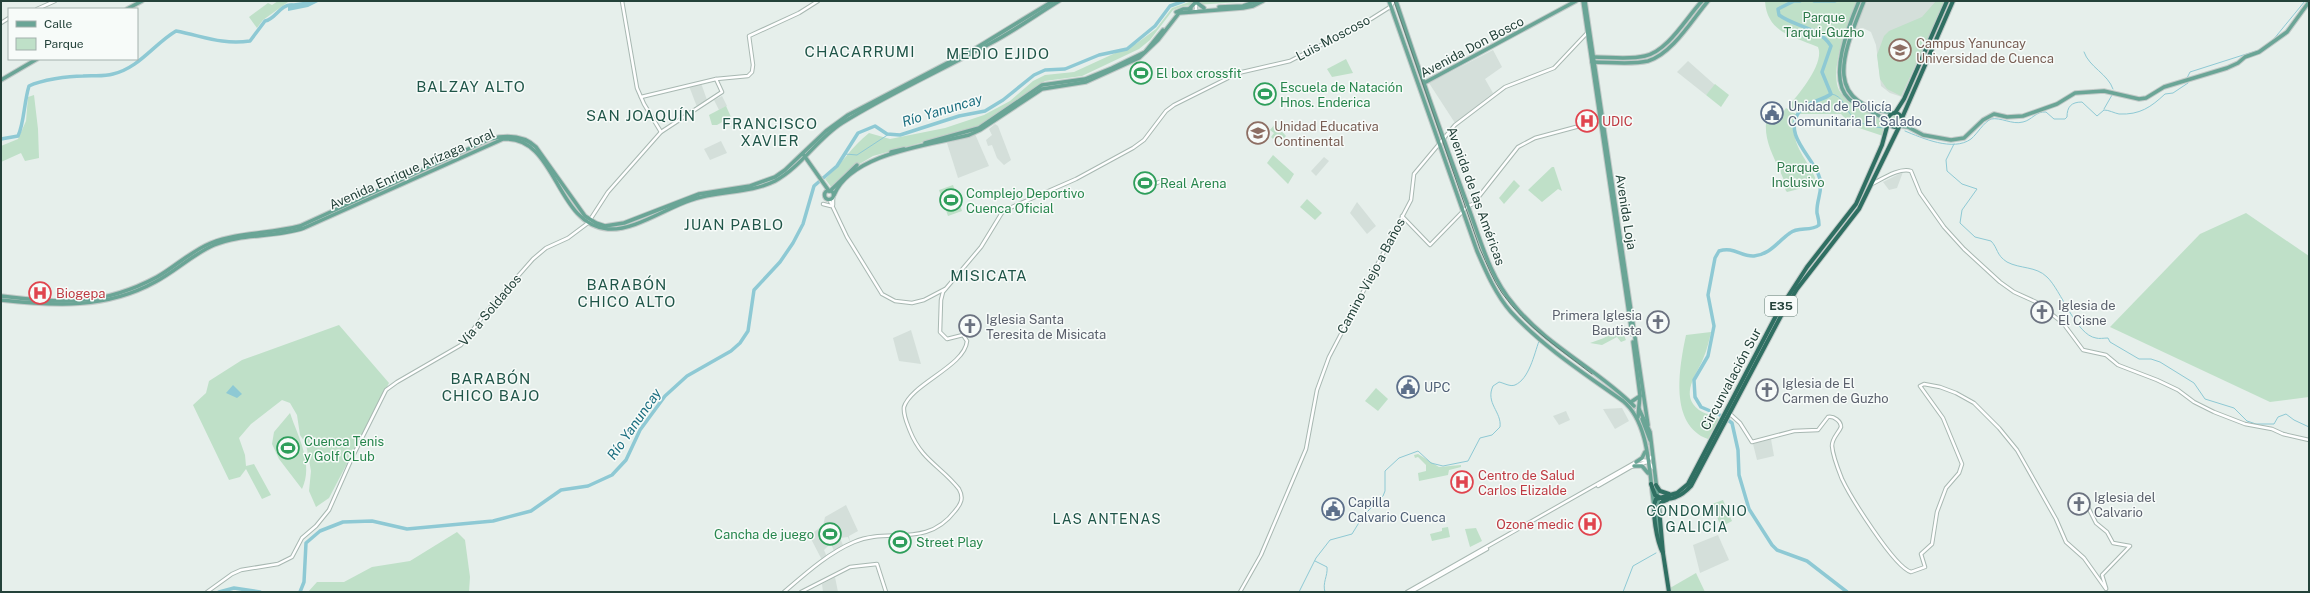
<svg xmlns="http://www.w3.org/2000/svg" width="2310" height="593" font-family="'Public Sans',sans-serif">
	<style>
		.built { fill: #d4dfda }
		.green { fill: #bfe0c8 }
		.water { fill: #8ec9d4 }
		.lines { fill: none; stroke-linecap: round; stroke-linejoin: round }
		.stream { stroke: #8ec9d4; stroke-width: 1 }
		.river { stroke: #8ec9d4; stroke-width: 3.5 }
		.major-tunnel { stroke: #bfccc8; stroke-width: 3.5; stroke-dasharray: 3.5 2; stroke-linecap: butt }
		.minor-casing { stroke: #a8b8b2; stroke-width: 4.5 }
		.major-casing { stroke: #c2cac8; stroke-width: 5.5 }
		.highway-casing { stroke: #c2cac8; stroke-width: 6 }
		.minor { stroke: #fff; stroke-width: 2.5 }
		.major { stroke: #6aa596; stroke-width: 3.5 }
		.highway { stroke: #2f6f62; stroke-width: 4 }
		.tram { stroke: #5f7d75; stroke-width: 1 }
		.labels { text-anchor: middle; dominant-baseline: central; stroke-width: 3; stroke-linejoin: round; paint-order: stroke }
		.shield { fill: #f7fbf9; stroke: #637a73; stroke-width: 1 }
		.shield-label { font-size: 12px; font-weight: bold; fill: #24423a }
		.park-label { font-size: 13px; fill: #2d7a4b; stroke: #f7fbf9 }
		.street-label { font-size: 13px; fill: #24423a; stroke: #f7fbf9 }
		.education-label { font-size: 13px; fill: #785e54; stroke: #f7fbf9; text-anchor: start }
		.leisure-label { font-size: 13px; fill: #27864d; stroke: #f7fbf9; text-anchor: start }
		.service-label { font-size: 13px; fill: #4e5e75; stroke: #f7fbf9; text-anchor: start }
		.health-label { font-size: 13px; fill: #be3a42; stroke: #f7fbf9; text-anchor: start }
		.worship-label { font-size: 13px; fill: #5b616d; stroke: #f7fbf9; text-anchor: start }
		.water-label { font-size: 14px; font-style: italic; fill: #1c6f80; stroke: #f7fbf9 }
		.neighbourhood-label { font-size: 14px; letter-spacing: 1px; fill: #1f5548; stroke: #f7fbf9 }
		.quarter-label { font-size: 15px; letter-spacing: 1px; fill: #1f5548; stroke: #f7fbf9 }
	</style>
	<rect width="100%" height="100%" fill="#e6efeb"/>
	<g class="built">
		<polygon points="1866,1 1946,1 1902,97 1890,93 1881,86 1876,45 1871,32 1863,28 1855,31"/>
		<polygon points="1493,50 1502,67 1485,79 1493,93 1455,123 1429,83"/>
		<polygon points="1688,61 1715,85 1706,95 1677,72"/>
		<polygon points="701,83 707,100 697,107 689,86"/>
		<polygon points="722,96 727,106 719,110 714,100"/>
		<polygon points="995,124 998,126 1011,160 1004,165 997,158 992,145 988,146 986,140 992,135 989,129"/>
		<polygon points="1253,124 1267,134 1262,142 1248,130"/>
		<polygon points="975,134 989,166 958,178 947,143"/>
		<polygon points="721,141 727,153 710,160 704,149"/>
		<polygon points="1324,157 1329,161 1316,176 1311,171"/>
		<polygon points="1903,172 1897,188 1889,190 1883,182"/>
		<polygon points="1357,202 1376,226 1367,234 1350,213"/>
		<polygon points="911,330 921,364 899,361 893,338"/>
		<polygon points="1622,408 1629,421 1615,429 1603,409"/>
		<polygon points="1566,411 1570,420 1559,425 1553,416"/>
		<polygon points="1771,439 1774,456 1757,460 1753,444"/>
		<polygon points="846,505 858,531 849,536 850,542 848,537 840,538 843,545 834,551 831,544 829,545 824,550 827,557 822,560 809,535 823,526 825,517"/>
		<polygon points="1718,535 1729,560 1700,573 1693,545"/>
		<polygon points="835,577 838,592 823,592 822,584"/>
	</g>
	<g class="green">
		<polygon points="278,1 298,1 288,2 263,20 257,28 249,17 268,3 272,5"/>
		<path d="M1192 1H1252L1183 6 1173 10 1150 40 1139 49 1082 76 1045 81 978 127 873 156 846 172 832 188 825 179C841 165 852 146 869 133L890 139 945 128 984 115 1010 101 1033 81 1045 75 1074 72 1137 43 1156 29 1172 8Z"/>
		<path d="M1765 1H1857C1849 21 1829 70 1839 90 1844 99 1852 102 1860 107 1870 112 1882 116 1886 127L1883 136 1853 126 1841 114H1800L1788 107C1799 94 1825 63 1818 47 1793 36 1767 33 1765 1Z"/>
		<polygon points="1936,1 1945,1 1901,96 1887,89 1880,79 1877,55 1884,36 1889,31 1922,17"/>
		<polygon points="1346,59 1353,73 1332,77 1327,69"/>
		<polygon points="1715,84 1729,95 1721,107 1706,95"/>
		<polygon points="34,95 38,129 39,158 25,161 21,153 1,162 1,146 18,139 26,121 28,97"/>
		<polygon points="726,106 731,117 717,125 712,125 709,115"/>
		<path d="M1786 108 1796 114C1788 146 1807 156 1818 184L1787 192C1783 188 1786 183 1783 178 1774 156 1762 140 1767 115L1779 118Z"/>
		<circle cx="1895" cy="121" r="6"/>
		<polygon points="1275,124 1286,136 1283,139 1277,134 1273,139 1271,137 1274,133 1270,130"/>
		<polygon points="1273,155 1294,174 1288,184 1267,163"/>
		<polygon points="1552,167 1554,167 1562,191 1558,189 1542,202 1528,190"/>
		<polygon points="1514,180 1520,186 1504,204 1499,198"/>
		<polygon points="953,185 962,211 948,216 939,190"/>
		<polygon points="1307,199 1322,213 1315,220 1300,207"/>
		<polygon points="2246,213 2309,256 2309,397 2270,402 2110,327 2200,234"/>
		<polygon points="339,325 389,383 329,498 316,507 309,491 311,471 306,444 300,435 297,415 290,403 282,400 251,424 239,438 245,455 246,466 254,464 271,495 262,499 246,469 240,477 229,480 193,405 206,393 209,381 242,360"/>
		<polygon points="1615,330 1619,332 1622,331 1626,340 1621,342 1617,337 1602,345 1590,343 1604,338"/>
		<path d="M1711 332C1709 341 1707 350 1703 359 1697 374 1679 395 1699 410 1704 414 1713 415 1719 419L1708 439C1669 425 1679 368 1686 335Z"/>
		<polygon points="1376,388 1388,399 1378,411 1365,401"/>
		<path d="M290 413C298 437 314 464 302 489L279 459 272 444 274 432Z"/>
		<polygon points="1418,454 1439,467 1461,465 1461,467 1449,470 1448,475 1419,481 1418,473 1426,471 1426,465 1418,457 1415,458 1414,455"/>
		<polygon points="1723,500 1732,521 1721,527 1712,504"/>
		<polygon points="1448,527 1450,537 1432,541 1430,534 1442,531 1442,528"/>
		<polygon points="1476,528 1482,541 1470,547 1465,529"/>
		<polygon points="457,532 465,540 470,577 469,592 308,592 317,582 344,582 372,567 410,561"/>
		<polygon points="904,538 907,545 903,550 897,552 893,539"/>
		<polygon points="1696,573 1705,592 1672,592 1670,588"/>
	</g>
	<g class="water">
		<polygon points="310,1 320,1 308,7 288,11 288,4"/>
		<polygon points="233,385 242,394 237,398 226,393"/>
	</g>
	<g class="lines">
		<g class="stream">
			<polyline points="2273,40 2305,1"/>
			<path d="M2084 52C2089 67 2108 74 2113 89"/>
			<polyline points="2187,78 2190,72 2259,50"/>
			<path d="M1831 94C1843 95 1845 109 1852 116 1860 125 1873 127 1884 128"/>
			<polyline points="2104,109 2112,95"/>
			<path d="M1905 131C1922 138 1953 152 1971 139 1978 133 1983 123 1991 119 2001 117 2012 125 2023 122 2032 120 2036 111 2046 112L2054 119H2065L2067 117C2067 107 2071 102 2082 102L2097 116 2104 110C2109 110 2114 113 2119 114 2140 115 2151 107 2165 94L2173 93 2188 83"/>
			<path d="M1954 144 1946 160 1947 171 1962 184 1977 189 1962 210 1960 223 1975 237 1991 241C1998 248 1996 255 2007 262 2020 269 2036 266 2047 277 2061 290 2076 335 2096 338 2099 339 2104 338 2108 338L2110 342 2139 359H2151L2160 362 2194 383 2205 399 2234 408 2247 421 2256 424H2274L2278 417 2286 414 2294 420 2309 427"/>
			<polyline points="845,154 857,155 889,134"/>
			<path d="M1315 561 1327 567C1328 576 1322 583 1325 592"/>
			<path d="M1299 592 1316 558 1330 540 1352 534 1363 516 1383 496 1385 491V471L1399 458 1418 451 1431 463 1443 466 1468 461 1480 438 1492 435 1500 427C1502 412 1485 403 1493 386L1499 382C1504 383 1510 387 1515 385 1529 379 1534 355 1539 341"/>
			<polyline points="1623,592 1633,566 1656,553"/>
		</g>
		<g class="river">
			<path d="M1800 1H1794L1778 9 1779 15C1795 27 1819 27 1831 46L1822 72 1831 94C1822 101 1807 101 1799 112 1782 136 1815 158 1820 179 1823 191 1816 201 1817 213 1818 217 1819 220 1819 225 1811 232 1798 226 1790 233 1777 242 1771 254 1754 256 1741 257 1734 246 1719 251L1715 258 1708 295 1714 326 1708 356 1694 380 1695 397 1701 407 1722 416 1732 423 1738 450 1739 475 1749 509 1772 545 1777 550 1807 561 1847 592"/>
			<polyline points="1814,1 1835,1"/>
			<path d="M1 139 18 136C24 124 24 102 29 86 41 80 68 76 83 76 93 75 103 77 113 74 139 68 154 44 176 31 203 36 221 45 250 41L265 21C276 19 280 4 292 5"/>
			<polyline points="219,592 234,588 260,592"/>
			<polyline points="300,592 304,582 306,543 320,531 343,522 372,521 407,529 493,521 531,511 561,490 588,486 612,475 626,460 640,430 665,396 687,376 731,351 740,343 748,331 754,290 780,262 793,243 803,224 814,186 837,166 858,133 875,126 887,134 900,135 959,116 985,111 1003,100 1034,75 1045,70 1065,69 1099,55 1127,49 1155,26 1170,6 1184,1"/>
		</g>
		<g class="major-tunnel">
			<polyline points="1634,406 1642,421"/>
			<polyline points="1640,420 1645,433"/>
			<polyline points="1645,431 1654,482"/>
		</g>
		<g class="minor-casing">
			<g id="minor">
				<polyline points="622,1 637,88 644,104 661,132"/>
				<polyline points="1196,1 1196,11"/>
				<polyline points="37,9 55,1"/>
				<polyline points="1,23 9,18"/>
				<polyline points="641,97 716,79 748,76 752,72 753,65 749,36 799,13 818,1"/>
				<path d="M1872 184C1882 179 1900 167 1911 171L1920 193 1944 227 1964 249 2000 282 2014 292 2036 302 2063 323 2083 350 2106 355 2118 365 2157 380 2178 390 2194 402 2214 412 2245 424 2272 429 2283 434 2309 440"/>
				<polyline points="1149,186 1162,181"/>
				<polyline points="829,199 847,237 882,294 895,301 912,303 924,300 945,289"/>
				<polyline points="823,204 831,206"/>
				<polyline points="833,205 833,197"/>
				<polyline points="1402,216 1430,245 1468,206 1473,204 1518,147 1535,138 1602,120"/>
				<path d="M1729 413 1740 423 1752 442 1794 431 1818 430 1828 417C1834 416 1841 421 1841 427 1838 434 1832 438 1832 446 1833 457 1838 469 1842 479 1850 496 1894 567 1911 572L1925 567 1921 554 1932 544 1937 512 1946 488 1959 473 1962 464 1943 418 1920 386 1924 384 1940 387 1956 393 1974 403 1999 428 2017 450 2056 519 2066 542 2084 558 2106 589"/>
				<polyline points="1640,460 1648,461 1653,468"/>
				<polyline points="1598,486 1631,467 1647,462 1652,456"/>
				<polyline points="2087,505 2096,523 2107,532 2113,543 2130,546 2102,575 2106,588"/>
				<polyline points="207,592 232,574 241,570 278,564 292,557 302,538 316,526 329,510 352,458 386,390 397,382 461,345 488,310 533,259 546,248 568,238 588,223 608,192 661,132 722,92 716,79"/>
				<path d="M784 592C805 574 828 553 854 542 888 527 926 549 955 511 961 504 964 498 959 489 941 466 922 461 910 431 907 423 903 415 904 407 911 384 965 366 967 341L963 335 947 339 940 332 941 300 943 292 981 247 1003 211 1076 179 1133 148 1144 140 1166 111 1174 105 1238 73 1290 61 1371 19 1390 7 1394 1"/>
				<polyline points="801,592 850,567 877,564 886,592"/>
				<polyline points="1240,592 1261,555 1306,449 1317,390 1329,357 1411,200 1414,174 1455,125 1505,87 1554,68 1588,32"/>
				<polyline points="1407,592 1636,462"/>
				<polyline points="1411,592 1487,549"/>
			</g>
		</g>
		<g class="major-casing">
			<g id="major">
				<path d="M1389 1 1477 251C1486 272 1496 295 1511 312 1543 347 1585 374 1623 401 1650 423 1649 474 1654 506"/>
				<path d="M1396 1C1418 67 1441 133 1465 198 1479 234 1488 275 1514 305 1547 346 1597 369 1634 406"/>
				<polyline points="1583,1 1632,334"/>
				<polyline points="1585,1 1648,425"/>
				<path d="M1859 1C1849 25 1827 79 1849 99 1860 109 1877 112 1888 122"/>
				<path d="M1864 1C1845 50 1819 104 1894 113"/>
				<polyline points="1219,7 1243,6 1257,1"/>
				<polyline points="127,9 142,1"/>
				<polyline points="1189,9 1196,2 1204,8"/>
				<polyline points="1176,12 1183,9 1191,9"/>
				<path d="M1593 57C1610 57 1629 60 1645 56 1668 51 1686 18 1702 1"/>
				<path d="M1592 62C1610 62 1631 65 1648 61 1672 54 1692 20 1708 1"/>
				<polyline points="1,80 37,59"/>
				<polyline points="1424,83 1576,1"/>
				<polyline points="1899,126 1908,127 1923,135 1951,140 1964,138 1983,120 1994,114 2007,117 2023,116 2057,104 2075,93 2104,91 2139,99 2146,98 2164,87 2227,68 2238,63 2245,57 2259,52 2287,32 2309,2"/>
				<polyline points="925,143 979,128 1042,85 1085,79 1112,68 1145,52 1163,30"/>
				<polyline points="891,152 904,149"/>
				<polyline points="803,154 829,191"/>
				<circle cx="829" cy="195" r="4.5"/>
				<polyline points="830,191 857,165"/>
				<path d="M834 195C851 153 930 145 969 135L980 130 1042 89 1086 82 1139 58 1158 40 1179 13 1243 8 1253 6 1263 1"/>
				<path d="M1 296C61 303 101 307 157 277 175 267 191 251 211 243 239 232 270 234 300 226L490 139C506 135 523 135 536 147L585 216 596 223 605 226 624 223 699 194 750 186 775 177 785 170 826 131 848 115 976 48 1053 1"/>
				<path d="M1 300C55 306 106 309 155 282 176 271 193 254 214 245 242 233 275 238 304 228L503 139C557 135 555 225 608 229 634 231 666 208 691 200 718 190 749 194 775 181 801 167 817 139 842 123 890 93 942 70 991 43 1014 31 1036 15 1059 1"/>
				<polyline points="1633,342 1640,395 1638,417"/>
				<polyline points="1631,402 1640,396"/>
				<polyline points="1639,409 1650,432 1659,507"/>
				<polyline points="1642,419 1650,440"/>
				<polyline points="1636,462 1642,458 1645,452"/>
				<polyline points="1634,466 1642,466 1648,473"/>
				<polyline points="1656,507 1660,540"/>
			</g>
		</g>
		<g class="highway-casing">
			<g id="highway">
				<circle cx="1895" cy="120" r="7"/>
				<polyline points="1895,113 1904,99 1947,1"/>
				<polyline points="1902,118 1953,1"/>
				<path d="M1651 484 1655 495C1668 504 1682 496 1691 486L1782 314 1797 289 1859 209 1899 127"/>
				<polyline points="1656,485 1660,491 1669,494"/>
				<polyline points="1667,500 1662,502 1659,508 1663,553 1669,592"/>
				<path d="M1663 553C1657 542 1651 510 1656 499L1677 493 1688 484 1778 312 1807 267 1856 204 1882 145 1888 123"/>
			</g>
		</g>
		<use href="#minor" class="minor"/>
		<use href="#major" class="major"/>
		<use href="#highway" class="highway"/>
		<path class="tram" d="M1394 1 1480 249C1487 264 1493 280 1502 293 1526 327 1560 349 1592 374"/>
	</g>
	<defs>
		<g id="university-ring" transform="scale(1.15)"><circle r="9.5" fill="#f7fbf9" stroke="#8d6e63" stroke-width="1.5"/><path d="M0-5L7-2L0 1L-7-2ZM-4 1L0 2.5L4 1V4Q0 6-4 4Z" fill="#8d6e63"/></g>
		<g id="stadium-ring" transform="scale(1.15)"><circle r="9.5" fill="#f7fbf9" stroke="#2e9e5b" stroke-width="1.5"/><path d="M0-5a6.5 5 0 1 0 0 10a6.5 5 0 1 0 0-10ZM-3.5-1.8h7v3.6h-7Z" fill="#2e9e5b"/></g>
		<g id="civic-ring" transform="scale(1.15)"><circle r="9.5" fill="#f7fbf9" stroke="#5c6f8a" stroke-width="1.5"/><path d="M-.6-6.5H3V-4.5H.6V-3L4-1V1h2V6H-6V1h2V-1L-.6-3ZM-1.2 2.5V6h2.4V2.5Z" fill="#5c6f8a"/></g>
		<g id="hospital-ring" transform="scale(1.15)"><circle r="9.5" fill="#f7fbf9" stroke="#e0444e" stroke-width="1.5"/><path d="M-5-5h3v3.5h4V-5h3V5h-3V1.5h-4V5h-3Z" fill="#e0444e"/></g>
		<g id="church-ring" transform="scale(1.15)"><circle r="9.5" fill="#f7fbf9" stroke="#6b7280" stroke-width="1.5"/><path d="M-1.2-6h2.4v3.5h3.3v2.4h-3.3V6h-2.4V-.1h-3.3v-2.4h3.3Z" fill="#6b7280"/></g>
	</defs>
	<g fill-rule="evenodd">
		<use href="#university-ring" x="1900" y="50"/>
		<use href="#stadium-ring" x="1141" y="73"/>
		<use href="#stadium-ring" x="1265" y="94"/>
		<use href="#civic-ring" x="1772" y="113"/>
		<use href="#hospital-ring" x="1587" y="121"/>
		<use href="#university-ring" x="1258" y="133"/>
		<use href="#stadium-ring" x="1145" y="183"/>
		<use href="#stadium-ring" x="951" y="200"/>
		<use href="#hospital-ring" x="40" y="293"/>
		<use href="#church-ring" x="2042" y="312"/>
		<use href="#church-ring" x="1658" y="322"/>
		<use href="#church-ring" x="970" y="326"/>
		<use href="#civic-ring" x="1408" y="387"/>
		<use href="#church-ring" x="1767" y="390"/>
		<use href="#stadium-ring" x="288" y="448"/>
		<use href="#hospital-ring" x="1462" y="482"/>
		<use href="#church-ring" x="2079" y="504"/>
		<use href="#civic-ring" x="1333" y="509"/>
		<use href="#hospital-ring" x="1590" y="524"/>
		<use href="#stadium-ring" x="830" y="534"/>
		<use href="#stadium-ring" x="900" y="542"/>
	</g>
	<g class="labels">
		<rect class="shield" x="1765" y="296" width="32" height="20" rx="3"/>
		<g class="shield-label">
			<text x="1781" y="306">E35</text>
		</g>
		<g class="park-label">
			<text x="1824" y="17">Parque<tspan x="1824" dy="15">Tarqui-Guzho</tspan></text>
			<text x="1798" y="167">Parque<tspan x="1798" dy="15">Inclusivo</tspan></text>
		</g>
		<g class="street-label">
			<text transform="translate(1333 38) rotate(-28)">Luis Moscoso</text>
			<text transform="translate(1472 47) rotate(-28)">Avenida Don Bosco</text>
			<text transform="translate(412 169) rotate(-24)">Avenida Enrique Arízaga Toral</text>
			<text transform="translate(1476 196) rotate(70)">Avenida de las Américas</text>
			<text transform="translate(1626 212) rotate(81)">Avenida Loja</text>
			<text transform="translate(1371 276) rotate(-62)">Camino Viejo a Baños</text>
			<text transform="translate(490 310) rotate(-50)">Vía a Soldados</text>
			<text transform="translate(1731 379) rotate(-62)">Circunvalación Sur</text>
		</g>
		<g class="education-label">
			<text x="1916" y="43">Campus Yanuncay<tspan x="1916" dy="15">Universidad de Cuenca</tspan></text>
			<text x="1274" y="126">Unidad Educativa<tspan x="1274" dy="15">Continental</tspan></text>
		</g>
		<g class="leisure-label">
			<text x="1156" y="73">El box crossfit</text>
			<text x="1280" y="87">Escuela de Natación<tspan x="1280" dy="15">Hnos. Enderica</tspan></text>
			<text x="1160" y="183">Real Arena</text>
			<text x="966" y="193">Complejo Deportivo<tspan x="966" dy="15">Cuenca Oficial</tspan></text>
			<text x="304" y="441">Cuenca Tenis<tspan x="304" dy="15">y Golf CLub</tspan></text>
			<text x="814" y="534" text-anchor="end">Cancha de juego</text>
			<text x="916" y="542">Street Play</text>
		</g>
		<g class="service-label">
			<text x="1788" y="106">Unidad de Policía<tspan x="1788" dy="15">Comunitaria El Salado</tspan></text>
			<text x="1424" y="387">UPC</text>
			<text x="1348" y="502">Capilla<tspan x="1348" dy="15">Calvario Cuenca</tspan></text>
		</g>
		<g class="health-label">
			<text x="1602" y="121">UDIC</text>
			<text x="56" y="293">Biogepa</text>
			<text x="1478" y="475">Centro de Salud<tspan x="1478" dy="15">Carlos Elizalde</tspan></text>
			<text x="1574" y="524" text-anchor="end">Ozone medic</text>
		</g>
		<g class="worship-label">
			<text x="2058" y="305">Iglesia de<tspan x="2058" dy="15">El Cisne</tspan></text>
			<text x="1642" y="315" text-anchor="end">Primera Iglesia<tspan x="1642" dy="15">Bautista</tspan></text>
			<text x="986" y="319">Iglesia Santa<tspan x="986" dy="15">Teresita de Misicata</tspan></text>
			<text x="1782" y="383">Iglesia de El<tspan x="1782" dy="15">Carmen de Guzho</tspan></text>
			<text x="2094" y="497">Iglesia del<tspan x="2094" dy="15">Calvario</tspan></text>
		</g>
		<g class="water-label">
			<text transform="translate(942 110) rotate(-17)">Río Yanuncay</text>
			<text transform="translate(634 424) rotate(-55)">Río Yanuncay</text>
		</g>
		<g class="neighbourhood-label">
			<text x="1697" y="511">CONDOMINIO<tspan x="1697" dy="16">GALICIA</tspan></text>
			<text x="1107" y="519">LAS ANTENAS</text>
		</g>
		<g class="quarter-label">
			<text x="860" y="51">CHACARRUMI</text>
			<text x="998" y="53">MEDIO EJIDO</text>
			<text x="471" y="86">BALZAY ALTO</text>
			<text x="641" y="115">SAN JOAQUÍN</text>
			<text x="770" y="123">FRANCISCO<tspan x="770" dy="17">XAVIER</tspan></text>
			<text x="734" y="224">JUAN PABLO</text>
			<text x="989" y="275">MISICATA</text>
			<text x="627" y="284">BARABÓN<tspan x="627" dy="17">CHICO ALTO</tspan></text>
			<text x="491" y="378">BARABÓN<tspan x="491" dy="17">CHICO BAJO</tspan></text>
		</g>
	</g>
	<rect width="2310" height="593" fill="none" stroke="#24423a" stroke-width="4"/>
	<rect x="8" y="8" width="130" height="52" fill="#f7fbf9" stroke="#a3b1ad"/>
	<rect x="16" y="21" width="20" height="6" fill="#6aa596" stroke="#a3b1ad"/>
	<text x="44" y="28" font-size="12" fill="#24423a">Calle</text>
	<rect x="16" y="38" width="20" height="12" fill="#bfe0c8" stroke="#a3b1ad"/>
	<text x="44" y="48" font-size="12" fill="#24423a">Parque</text>
</svg>
